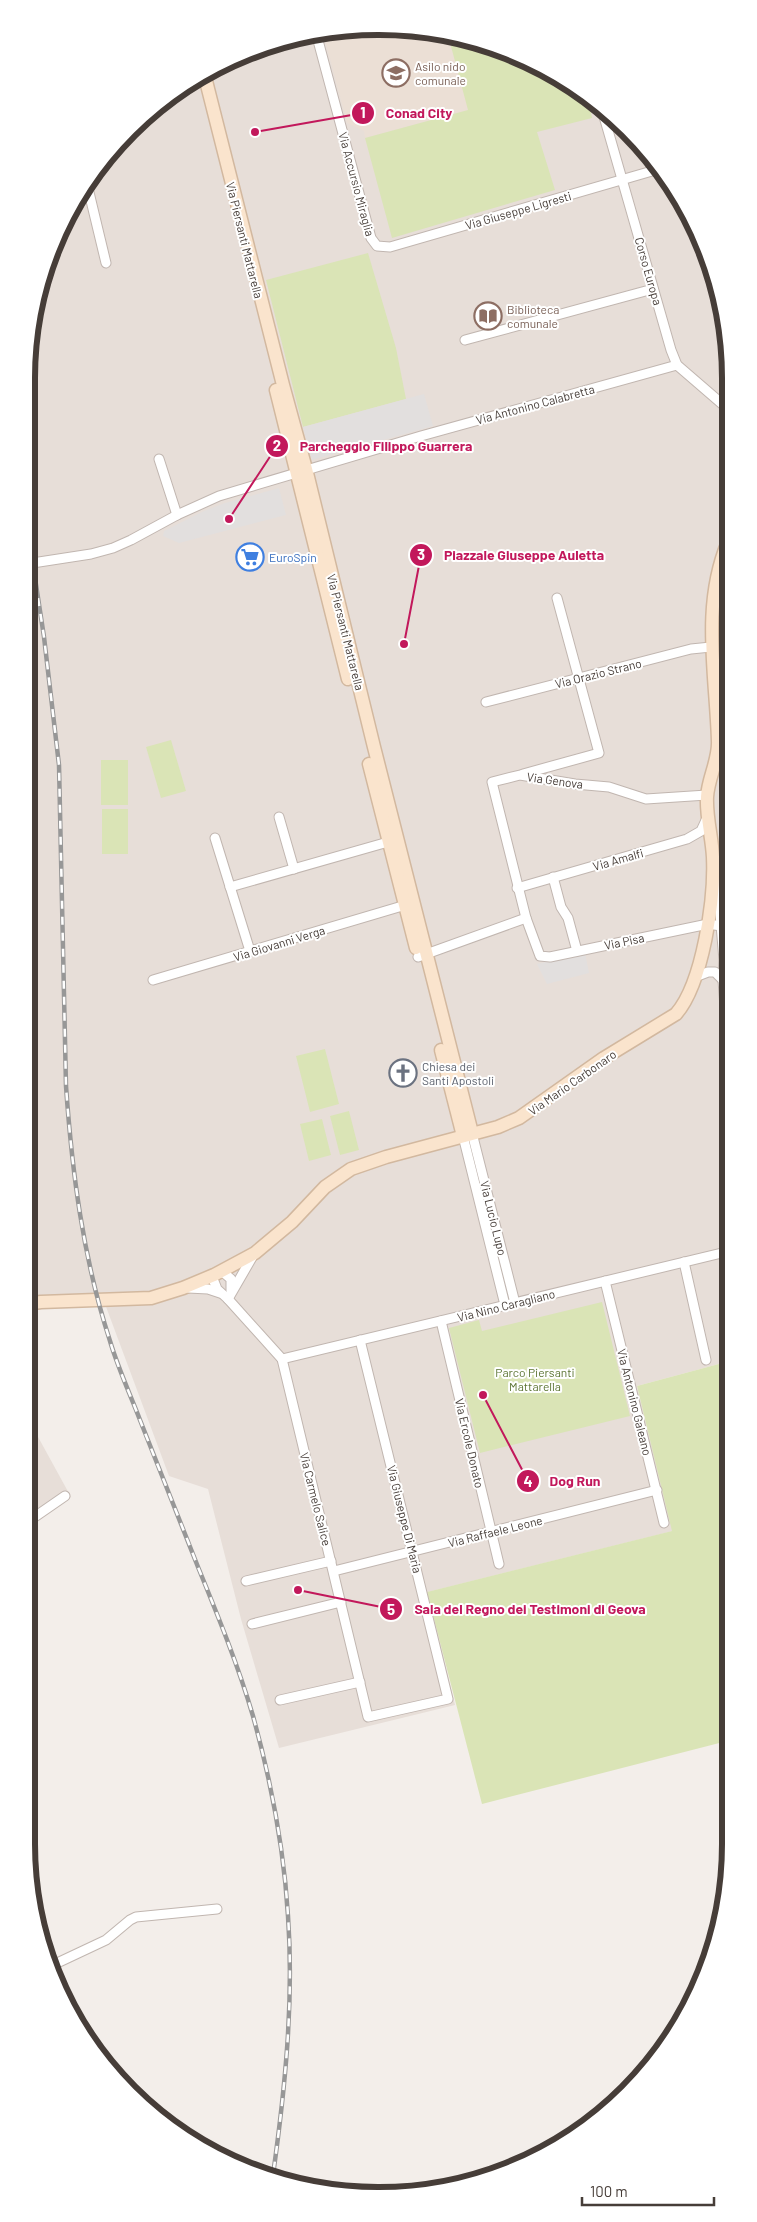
<svg xmlns="http://www.w3.org/2000/svg" width="757" height="2222" font-family="Barlow,sans-serif">
	<style>
		.residential { fill: #e7ded8 }
		.education { fill: #ebdfd5 }
		.green { fill: #dae4b6 }
		.parking { fill: #e2dfde }
		.lines { fill: none; stroke-linecap: round; stroke-linejoin: round }
		.street-casing { stroke: #c1b6b0; stroke-width: 11 }
		.secondary-casing { stroke: #d2b89f; stroke-width: 15 }
		.street { stroke: #fff; stroke-width: 9 }
		.secondary { stroke: #fae4cd; stroke-width: 12 }
		.rail-casing { stroke: #979797; stroke-width: 4.5 }
		.rail { stroke: #fff; stroke-width: 2.5; stroke-dasharray: 8; stroke-linecap: butt }
		.labels { text-anchor: middle; dominant-baseline: central; stroke-width: 4; stroke-linejoin: round; paint-order: stroke }
		.education-label { font-size: 12px; fill: #785e54; stroke: #fff; text-anchor: start }
		.street-label { font-size: 12px; fill: #463d38; stroke: #fff }
		.shop-label { font-size: 12px; fill: #366cbe; stroke: #fff; text-anchor: start }
		.worship-label { font-size: 12px; fill: #5b616d; stroke: #fff; text-anchor: start }
		.park-label { font-size: 12px; fill: #5a7331; stroke: #fff }
		.rim { fill: none; stroke: #463d38; stroke-width: 6 }
		.leader { fill: none; stroke: #c2185b; stroke-width: 2 }
		.callout-dot { fill: #c2185b; stroke: #fff; stroke-width: 2 }
		.mark-label { font-size: 15px; text-anchor: middle; font-weight: bold; fill: #fff }
		.callout-label { font-size: 14px; text-anchor: middle; font-weight: bold; fill: #c2185b; stroke: #fff; stroke-width: 4; stroke-linejoin: round; paint-order: stroke }
	</style>
	<rect width="100%" height="100%" fill="#f3eeea"/>
	<g class="residential">
		<polygon points="401,27 469,38 555,74 643,146 695,223 728,333 730,1257 723,1259 730,1283 730,1361 637,1386 673,1531 428,1592 455,1705 279,1748 241,1619 208,1489 169,1476 105,1304 26,1309 26,379 38,288 62,223 99,164 146,114 202,74 265,45 332,29"/>
		<polygon points="26,1415 71,1497 26,1529"/>
	</g>
	<polygon class="education" points="401,27 448,35 469,110 365,138 364,131 347,123 324,36 357,28"/>
	<g class="green">
		<path d="M448 35C482 40 565 72 586 99 590 104 591 112 592 118L537 132 555 190 392 238 365 138 468 110Z"/>
		<polygon points="368,253 396,348 406,399 303,427 266,280"/>
		<polygon points="171,740 186,791 161,798 146,747"/>
		<rect x="101" y="760" width="27" height="45"/>
		<rect x="102" y="809" width="26" height="45"/>
		<polygon points="325,1049 339,1104 310,1112 296,1056"/>
		<polygon points="349,1111 359,1150 340,1155 330,1116"/>
		<polygon points="322,1119 331,1155 309,1161 300,1124"/>
		<polygon points="602,1302 630,1416 480,1453 449,1328 479,1320 482,1331"/>
		<polygon points="730,1361 731,1740 482,1804 427,1592 672,1531 637,1386"/>
	</g>
	<g class="parking">
		<polygon points="424,394 433,426 312,460 303,427"/>
		<polygon points="279,488 286,515 179,543 163,536 164,531 204,511 225,503"/>
		<polygon points="585,953 589,973 547,984 537,964"/>
	</g>
	<g class="lines">
		<g class="street-casing">
			<g id="street">
				<polyline points="316,33 371,238 377,246 390,247 659,169"/>
				<polyline points="603,113 671,350 677,365 728,409"/>
				<polyline points="87,184 106,263"/>
				<polyline points="465,340 653,289"/>
				<polyline points="159,459 177,515"/>
				<polyline points="26,564 91,554 113,548 131,540 177,515 219,496 421,436 677,365"/>
				<polyline points="486,702 691,649 711,647"/>
				<polyline points="523,774 599,753 557,598"/>
				<polyline points="707,795 646,799 609,787 575,784 520,775 492,782 526,918 540,956 550,957 708,924 721,926"/>
				<polyline points="279,817 294,869"/>
				<polyline points="215,838 250,951"/>
				<polyline points="553,877 561,907 568,918 577,951"/>
				<polyline points="717,878 724,960 723,980 729,1063"/>
				<polyline points="230,887 388,842 393,843"/>
				<polyline points="517,888 687,839 701,831 707,818"/>
				<polyline points="418,957 526,918"/>
				<polyline points="695,977 708,972 715,972 723,980"/>
				<polyline points="153,980 409,904"/>
				<polyline points="472,1133 515,1303"/>
				<polyline points="463,1136 505,1305"/>
				<polyline points="684,1262 706,1360"/>
				<polyline points="218,1273 224,1273 231,1279 231,1291"/>
				<polyline points="214,1275 213,1279 217,1289 228,1299 282,1359 368,1717 448,1699 360,1340"/>
				<polyline points="605,1281 664,1523"/>
				<polyline points="188,1288 208,1289 220,1293"/>
				<polyline points="228,1299 254,1254"/>
				<polyline points="441,1321 499,1564"/>
				<polyline points="282,1359 730,1251"/>
				<polyline points="26,1523 65,1496"/>
				<polyline points="334,1571 657,1490"/>
				<polyline points="246,1581 331,1561"/>
				<polyline points="252,1624 341,1602"/>
				<polyline points="280,1700 360,1682"/>
				<polyline points="55,1981 53,1967 55,1964 106,1940 130,1920 136,1917 217,1909"/>
			</g>
		</g>
		<g class="secondary-casing">
			<g id="secondary">
				<polyline points="204,73 283,385 306,469 374,747 472,1133"/>
				<polyline points="276,390 348,679"/>
				<polyline points="369,764 416,948"/>
				<polyline points="441,1050 463,1136"/>
				<path d="M26 1304 41 1302 151 1298 183 1288 214 1275 255 1253 292 1222 325 1187 351 1169 386 1157 498 1127 519 1118 604 1058 676 1014C703 983 715 898 713 857 712 837 706 817 707 797 708 778 719 760 718 741 716 674 701 606 728 542"/>
			</g>
		</g>
		<use href="#street" class="street"/>
		<use href="#secondary" class="secondary"/>
		<g class="rail-casing">
			<path id="rail" d="M26 519 44 637 59 765 66 1086C72 1172 83 1258 110 1341 118 1368 130 1394 140 1420 159 1469 179 1518 198 1567 218 1616 238 1665 253 1716 271 1781 284 1849 288 1916 294 2002 285 2089 273 2175"/>
		</g>
		<use href="#rail" class="rail"/>
	</g>
	<defs>
		<g id="school-ring" transform="scale(1.4375)"><circle r="9.5" fill="#fff" stroke="#8d6e63" stroke-width="1.5"/><path d="M0-5L7-2L0 1L-7-2ZM-4 1L0 2.5L4 1V4Q0 6-4 4Z" fill="#8d6e63"/></g>
		<g id="library-ring" transform="scale(1.4375)"><circle r="9.5" fill="#fff" stroke="#8d6e63" stroke-width="1.5"/><path d="M-6-4Q-3-5.5-.7-3.5V5Q-3 3-6 4ZM6-4Q3-5.5 .7-3.5V5Q3 3 6 4Z" fill="#8d6e63"/></g>
		<g id="supermarket-ring" transform="scale(1.4375)"><circle r="9.5" fill="#fff" stroke="#3f7fe0" stroke-width="1.5"/><path d="M-6-5.5h2.5l.6 2H6L4.5 2H-2.5L-4.4-4H-6ZM-1.5 3.2a1.3 1.3 0 1 0 .1 0ZM3 3.2a1.3 1.3 0 1 0 .1 0Z" fill="#3f7fe0"/></g>
		<g id="church-ring" transform="scale(1.4375)"><circle r="9.5" fill="#fff" stroke="#6b7280" stroke-width="1.5"/><path d="M-1.2-6h2.4v3.5h3.3v2.4h-3.3V6h-2.4V-.1h-3.3v-2.4h3.3Z" fill="#6b7280"/></g>
	</defs>
	<g fill-rule="evenodd">
		<use href="#school-ring" x="396" y="73"/>
		<use href="#library-ring" x="488" y="316"/>
		<use href="#supermarket-ring" x="250" y="557"/>
		<use href="#church-ring" x="403" y="1073"/>
	</g>
	<g class="labels">
		<g class="education-label">
			<text x="415" y="66">Asilo nido<tspan x="415" dy="14">comunale</tspan></text>
			<text x="507" y="309">Biblioteca<tspan x="507" dy="14">comunale</tspan></text>
		</g>
		<g class="street-label">
			<text transform="translate(357 184) rotate(75)">Via Accursio Miraglia</text>
			<text transform="translate(518 210) rotate(-16)">Via Giuseppe Ligresti</text>
			<text transform="translate(245 240) rotate(76)">Via Piersanti Mattarella</text>
			<text transform="translate(649 271) rotate(74)">Corso Europa</text>
			<text transform="translate(535 404) rotate(-15)">Via Antonino Calabretta</text>
			<text transform="translate(346 632) rotate(76)">Via Piersanti Mattarella</text>
			<text transform="translate(598 673) rotate(-14)">Via Orazio Strano</text>
			<text transform="translate(555 780) rotate(8)">Via Genova</text>
			<text transform="translate(618 859) rotate(-16)">Via Amalfi</text>
			<text transform="translate(624 941) rotate(-12)">Via Pisa</text>
			<text transform="translate(279 943) rotate(-17)">Via Giovanni Verga</text>
			<text transform="translate(572 1082) rotate(-35)">Via Mario Carbonaro</text>
			<text transform="translate(494 1218) rotate(76)">Via Lucio Lupo</text>
			<text transform="translate(506 1305) rotate(-14)">Via Nino Caragliano</text>
			<text transform="translate(635 1402) rotate(76)">Via Antonino Galeano</text>
			<text transform="translate(470 1443) rotate(77)">Via Ercole Donato</text>
			<text transform="translate(316 1499) rotate(76)">Via Carmelo Salice</text>
			<text transform="translate(405 1519) rotate(76)">Via Giuseppe Di Maria</text>
			<text transform="translate(495 1531) rotate(-14)">Via Raffaele Leone</text>
		</g>
		<g class="shop-label">
			<text x="269" y="557">EuroSpin</text>
		</g>
		<g class="worship-label">
			<text x="422" y="1066">Chiesa dei<tspan x="422" dy="14">Santi Apostoli</tspan></text>
		</g>
		<g class="park-label">
			<text x="535" y="1372">Parco Piersanti<tspan x="535" dy="14">Mattarella</tspan></text>
		</g>
	</g>
	<path d="M0 0H757V2222H0ZM378 35H379A343 343 0 0 1 722 378V1844A343 343 0 0 1 379 2187H378A343 343 0 0 1 35 1844V378A343 343 0 0 1 378 35Z" fill="#fff" fill-rule="evenodd"/>
	<path class="rim" d="M378 35H379A343 343 0 0 1 722 378V1844A343 343 0 0 1 379 2187H378A343 343 0 0 1 35 1844V378A343 343 0 0 1 378 35Z"/>
	<path class="leader" d="M255 132L363 113M229 519L277 446M404 644L421 555M483 1395L528 1481M298 1590L391 1609"/>
	<g class="callout-dot">
		<circle cx="255" cy="132" r="5"/>
		<circle cx="229" cy="519" r="5"/>
		<circle cx="404" cy="644" r="5"/>
		<circle cx="483" cy="1395" r="5"/>
		<circle cx="298" cy="1590" r="5"/>
		<circle cx="363" cy="113" r="12"/>
		<circle cx="277" cy="446" r="12"/>
		<circle cx="421" cy="555" r="12"/>
		<circle cx="528" cy="1481" r="12"/>
		<circle cx="391" cy="1609" r="12"/>
	</g>
	<g class="mark-label">
		<text x="363" y="118">1</text>
		<text x="277" y="451">2</text>
		<text x="421" y="560">3</text>
		<text x="528" y="1487">4</text>
		<text x="391" y="1615">5</text>
	</g>
	<g class="callout-label">
		<text x="419" y="118">Conad City</text>
		<text x="386" y="451">Parcheggio Filippo Guarrera</text>
		<text x="524" y="560">Piazzale Giuseppe Auletta</text>
		<text x="575" y="1486">Dog Run</text>
		<text x="530" y="1614">Sala del Regno dei Testimoni di Geova</text>
	</g>
	<path d="M582 2197v8h132v-8" fill="none" stroke="#463d38" stroke-width="2.5"/>
	<text x="590" y="2197" font-size="15" fill="#463d38" stroke="#ffffff" stroke-width="4" paint-order="stroke">100 m</text>
</svg>
